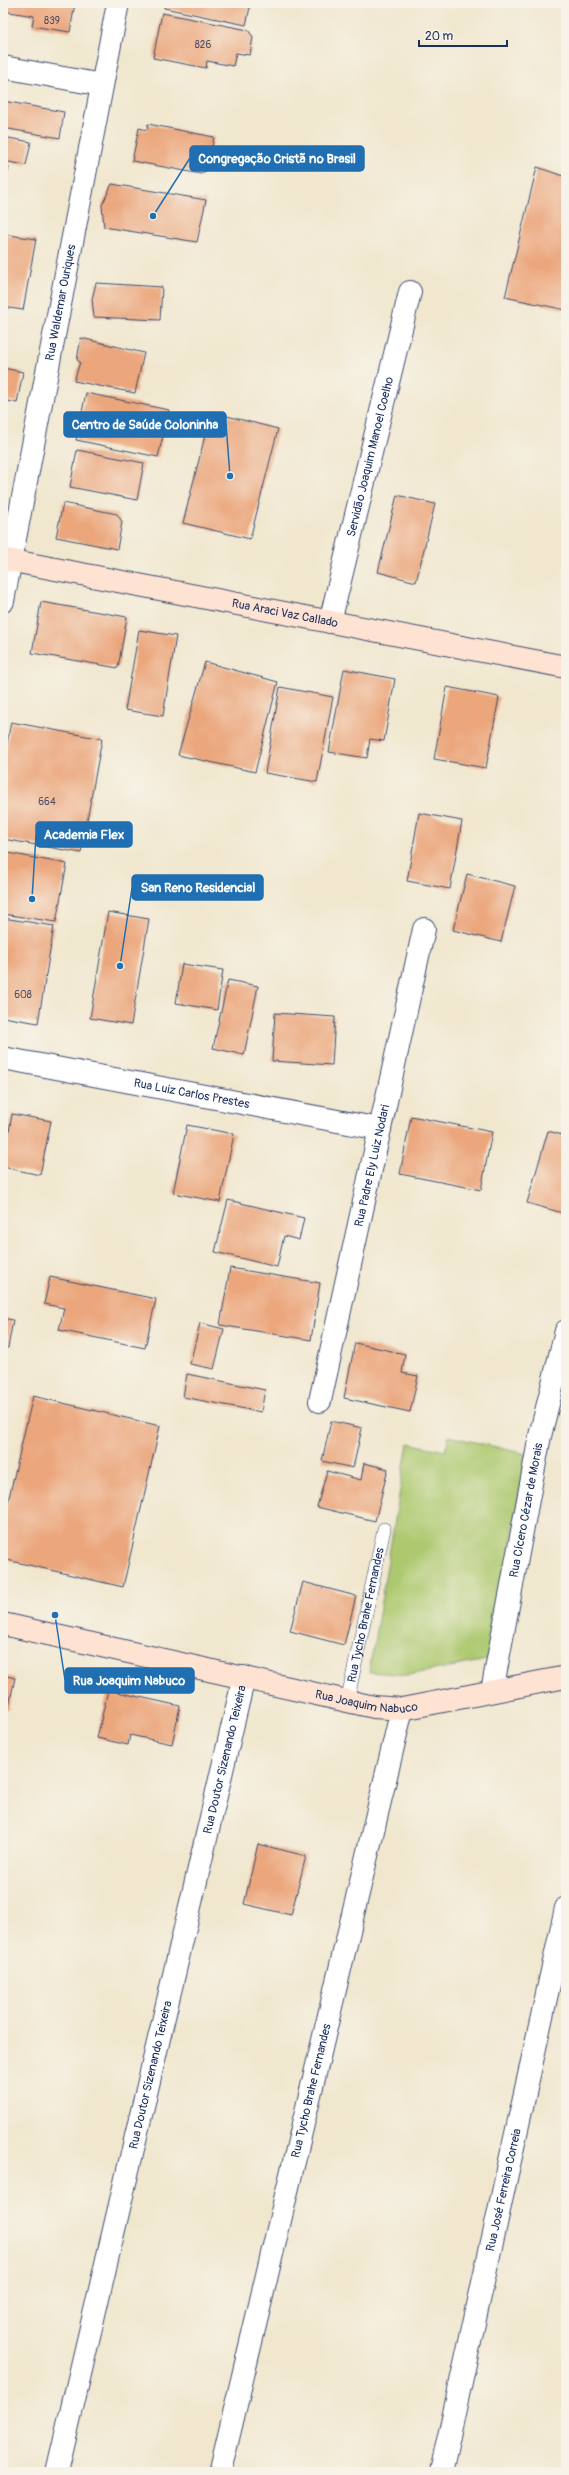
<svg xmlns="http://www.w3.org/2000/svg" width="569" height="2475" font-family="Pangolin,sans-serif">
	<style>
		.green { fill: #adc970; stroke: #647c67 }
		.building { fill: #eba67b }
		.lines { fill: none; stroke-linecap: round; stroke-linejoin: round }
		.service-casing { stroke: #3b4b6f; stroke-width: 14 }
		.minor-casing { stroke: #3b4b6f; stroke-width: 24 }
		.tertiary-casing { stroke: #3b4b6f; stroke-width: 24 }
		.secondary-casing { stroke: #3b4b6f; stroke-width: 24 }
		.service { stroke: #fff; stroke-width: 13 }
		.minor { stroke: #fff; stroke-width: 22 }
		.tertiary { stroke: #fff; stroke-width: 22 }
		.secondary { stroke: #fee3d2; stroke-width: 22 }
		.labels { text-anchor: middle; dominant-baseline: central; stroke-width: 3.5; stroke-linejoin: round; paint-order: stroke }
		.number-label { font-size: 10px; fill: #4f4d65 }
		.street-label { font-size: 12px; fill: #1b2f5e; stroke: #f7f3e8 }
		.leader { fill: none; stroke: #1f6fb2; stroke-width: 1.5 }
		.callout-dot { fill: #1f6fb2; stroke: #f7f3e8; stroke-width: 1.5 }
		.callout { fill: #1f6fb2; stroke: #1f6fb2; stroke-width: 1.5 }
		.callout-label { font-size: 13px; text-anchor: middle; font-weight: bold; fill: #fff }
	</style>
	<rect width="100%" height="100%" fill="#f7f3e8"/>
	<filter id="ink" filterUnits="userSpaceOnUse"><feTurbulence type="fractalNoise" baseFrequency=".025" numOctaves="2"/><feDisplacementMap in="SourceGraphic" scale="8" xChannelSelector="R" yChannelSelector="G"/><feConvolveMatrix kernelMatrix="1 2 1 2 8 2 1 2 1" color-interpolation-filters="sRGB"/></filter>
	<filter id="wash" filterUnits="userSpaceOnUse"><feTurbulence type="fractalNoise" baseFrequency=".012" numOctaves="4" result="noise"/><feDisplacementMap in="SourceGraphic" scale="16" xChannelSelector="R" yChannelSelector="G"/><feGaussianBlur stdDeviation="0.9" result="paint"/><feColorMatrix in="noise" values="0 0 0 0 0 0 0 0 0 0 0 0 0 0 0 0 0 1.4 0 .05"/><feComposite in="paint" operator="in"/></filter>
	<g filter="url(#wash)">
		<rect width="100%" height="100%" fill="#f1e7cf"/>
		<polygon class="green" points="449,1436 526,1454 492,1659 408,1675 369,1672 408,1443 445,1451"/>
		<g id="blocks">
			<g class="building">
				<polygon points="3,3 75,3 70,32 32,26 34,16 3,11"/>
				<polygon points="165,3 251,3 246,25 164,8"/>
				<polygon points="162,13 248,30 253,37 250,55 236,53 233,66 207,61 206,68 153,58"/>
				<polygon points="3,101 64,112 60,138 3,128"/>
				<polygon points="148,124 214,137 207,170 201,174 132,161 139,128 147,130"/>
				<polygon points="3,137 31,142 26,165 3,161"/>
				<polygon points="3,166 9,167 4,191 3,191"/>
				<polygon points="537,167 566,177 566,310 505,297"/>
				<polygon points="112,184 206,200 197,242 104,227 102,205"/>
				<polygon points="3,234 36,239 23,310 3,307"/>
				<polygon points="96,283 162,287 160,320 94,317 92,299"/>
				<polygon points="81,338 144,353 135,393 74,381 80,362 77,360"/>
				<polygon points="3,368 23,372 17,403 3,400"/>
				<polygon points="86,393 169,410 158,457 76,440"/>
				<polygon points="211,412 278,429 250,539 183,523"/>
				<polygon points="77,450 144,463 137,500 70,487"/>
				<polygon points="397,495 435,504 416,582 378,572"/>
				<polygon points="63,503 117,514 122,522 117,549 56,537"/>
				<polygon points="41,602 127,617 118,668 32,653"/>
				<polygon points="139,630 176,636 163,716 125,710"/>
				<polygon points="205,662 278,682 255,772 178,755"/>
				<polygon points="344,669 395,679 384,741 370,739 367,758 329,752"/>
				<polygon points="280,687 333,697 317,782 265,773"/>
				<polygon points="447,687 499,697 486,768 434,759"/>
				<polygon points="11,722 102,739 81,853 3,839 3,764"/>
				<polygon points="419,813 462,821 450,889 407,881"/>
				<polygon points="8,853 67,864 56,922 3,914 3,884"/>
				<polygon points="467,874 515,886 501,942 453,930"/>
				<polygon points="108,912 149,919 131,1025 90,1018"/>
				<polygon points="3,918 54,926 38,1023 3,1017"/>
				<polygon points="182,964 223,970 217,1010 176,1003"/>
				<polygon points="228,980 258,986 244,1055 213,1048"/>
				<polygon points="275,1013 335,1017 332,1065 272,1061"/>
				<polygon points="12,1114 51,1121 40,1175 3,1167"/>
				<polygon points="411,1116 492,1132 481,1190 400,1174"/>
				<polygon points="187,1125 234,1134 220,1202 173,1193"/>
				<polygon points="548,1131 566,1136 566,1214 527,1203"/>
				<polygon points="228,1200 304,1218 299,1240 284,1236 277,1267 215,1252"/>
				<polygon points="230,1268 320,1283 311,1340 220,1325"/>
				<polygon points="50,1277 156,1299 145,1348 59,1330 64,1308 44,1304"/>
				<polygon points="3,1318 13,1320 8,1348 3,1347"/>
				<polygon points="200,1323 224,1329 214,1369 190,1364"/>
				<polygon points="355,1343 405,1354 402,1373 418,1376 410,1412 344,1398"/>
				<polygon points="187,1374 265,1390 261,1412 183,1397"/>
				<polygon points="33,1396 160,1426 123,1587 3,1559 3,1523"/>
				<polygon points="331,1421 362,1428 353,1468 322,1461"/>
				<polygon points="364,1463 388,1469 375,1521 317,1507 327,1471 361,1480"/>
				<polygon points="303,1582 356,1596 344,1645 290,1631"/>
				<polygon points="3,1675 15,1678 8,1710 3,1709"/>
				<polygon points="108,1690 180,1706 172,1744 130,1735 128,1745 97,1738"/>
				<polygon points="258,1844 306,1856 291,1915 244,1904"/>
			</g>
		</g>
	</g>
	<g filter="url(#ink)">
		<use href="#blocks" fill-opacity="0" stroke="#3b4b6f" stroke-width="1"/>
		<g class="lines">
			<g class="service-casing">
				<g id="service">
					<path id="s1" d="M347 1702 384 1529"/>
				</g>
			</g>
			<g class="minor-casing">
				<g id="minor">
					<polyline points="3,67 102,85"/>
					<path id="s2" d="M330 622 410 292"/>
					<path id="s3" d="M3 1058 380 1129"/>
					<path id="s4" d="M320 1401 424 929"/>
					<path id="s5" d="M492 1691 540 1436 566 1331"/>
					<path id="s6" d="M57 2472 244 1677"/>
					<path id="s7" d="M220 2472 402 1709"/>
					<path id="s8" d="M441 2472 566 1908"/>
				</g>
			</g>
			<g class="tertiary-casing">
				<g id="tertiary">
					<path id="s9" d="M3 601 118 3"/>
				</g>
			</g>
			<g class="secondary-casing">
				<g id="secondary">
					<path id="s10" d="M3 559 566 667"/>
					<path id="s11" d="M3 1624 374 1707 402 1709 566 1677"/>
				</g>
			</g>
			<use href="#service" class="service"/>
			<use href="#minor" class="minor"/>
			<use href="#tertiary" class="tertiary"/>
			<use href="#secondary" class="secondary"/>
		</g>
	</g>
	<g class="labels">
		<g class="number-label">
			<text x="52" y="21">839</text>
			<text x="203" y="45">826</text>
			<text x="47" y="802">664</text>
			<text x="23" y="995">608</text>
		</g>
		<g class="street-label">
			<text stroke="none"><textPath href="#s9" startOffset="304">Rua Waldemar Ouriques</textPath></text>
			<text stroke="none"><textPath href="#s2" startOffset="170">Servidão Joaquim Manoel Coelho</textPath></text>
			<text stroke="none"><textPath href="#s10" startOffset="287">Rua Araci Vaz Callado</textPath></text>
			<text stroke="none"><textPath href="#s3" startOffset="192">Rua Luiz Carlos Prestes</textPath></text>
			<text stroke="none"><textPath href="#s4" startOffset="241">Rua Padre Ely Luiz Nodari</textPath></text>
			<text stroke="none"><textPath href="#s5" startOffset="184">Rua Cícero Cézar de Morais</textPath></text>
			<text stroke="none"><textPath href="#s1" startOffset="89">Rua Tycho Brahe Fernandes</textPath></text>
			<text stroke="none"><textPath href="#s11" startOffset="372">Rua Joaquim Nabuco</textPath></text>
			<text stroke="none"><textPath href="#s6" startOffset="732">Rua Doutor Sizenando Teixeira</textPath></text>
			<text stroke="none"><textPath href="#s6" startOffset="408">Rua Doutor Sizenando Teixeira</textPath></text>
			<text stroke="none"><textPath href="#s7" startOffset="392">Rua Tycho Brahe Fernandes</textPath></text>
			<text stroke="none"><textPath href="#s8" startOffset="289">Rua José Ferreira Correia</textPath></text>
		</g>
	</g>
	<path class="leader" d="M153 216L190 158M230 476L226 424M32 899L36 835M120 966L132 888M55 1615L65 1680"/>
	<g class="callout-dot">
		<circle cx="153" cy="216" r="4"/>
		<circle cx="230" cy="476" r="4"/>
		<circle cx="32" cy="899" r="4"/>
		<circle cx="120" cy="966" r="4"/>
		<circle cx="55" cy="1615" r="4"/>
	</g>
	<g class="callout">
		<rect x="190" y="146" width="174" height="25" rx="4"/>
		<rect x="64" y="412" width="162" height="25" rx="4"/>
		<rect x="36" y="822" width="96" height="25" rx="4"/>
		<rect x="132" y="875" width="131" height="25" rx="4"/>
		<rect x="65" y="1668" width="129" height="25" rx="4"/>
	</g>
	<g class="callout-label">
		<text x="277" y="163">Congregação Cristã no Brasil</text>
		<text x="145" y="429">Centro de Saúde Coloninha</text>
		<text x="84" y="839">Academia Flex</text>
		<text x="198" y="892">San Reno Residencial</text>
		<text x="129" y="1685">Rua Joaquim Nabuco</text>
	</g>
	<rect width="569" height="2475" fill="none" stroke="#f7f3e8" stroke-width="16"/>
	<path d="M419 40v6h88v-6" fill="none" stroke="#1b2f5e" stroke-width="2"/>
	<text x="425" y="40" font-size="12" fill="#1b2f5e" stroke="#f7f3e8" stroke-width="3" paint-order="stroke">20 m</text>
</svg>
